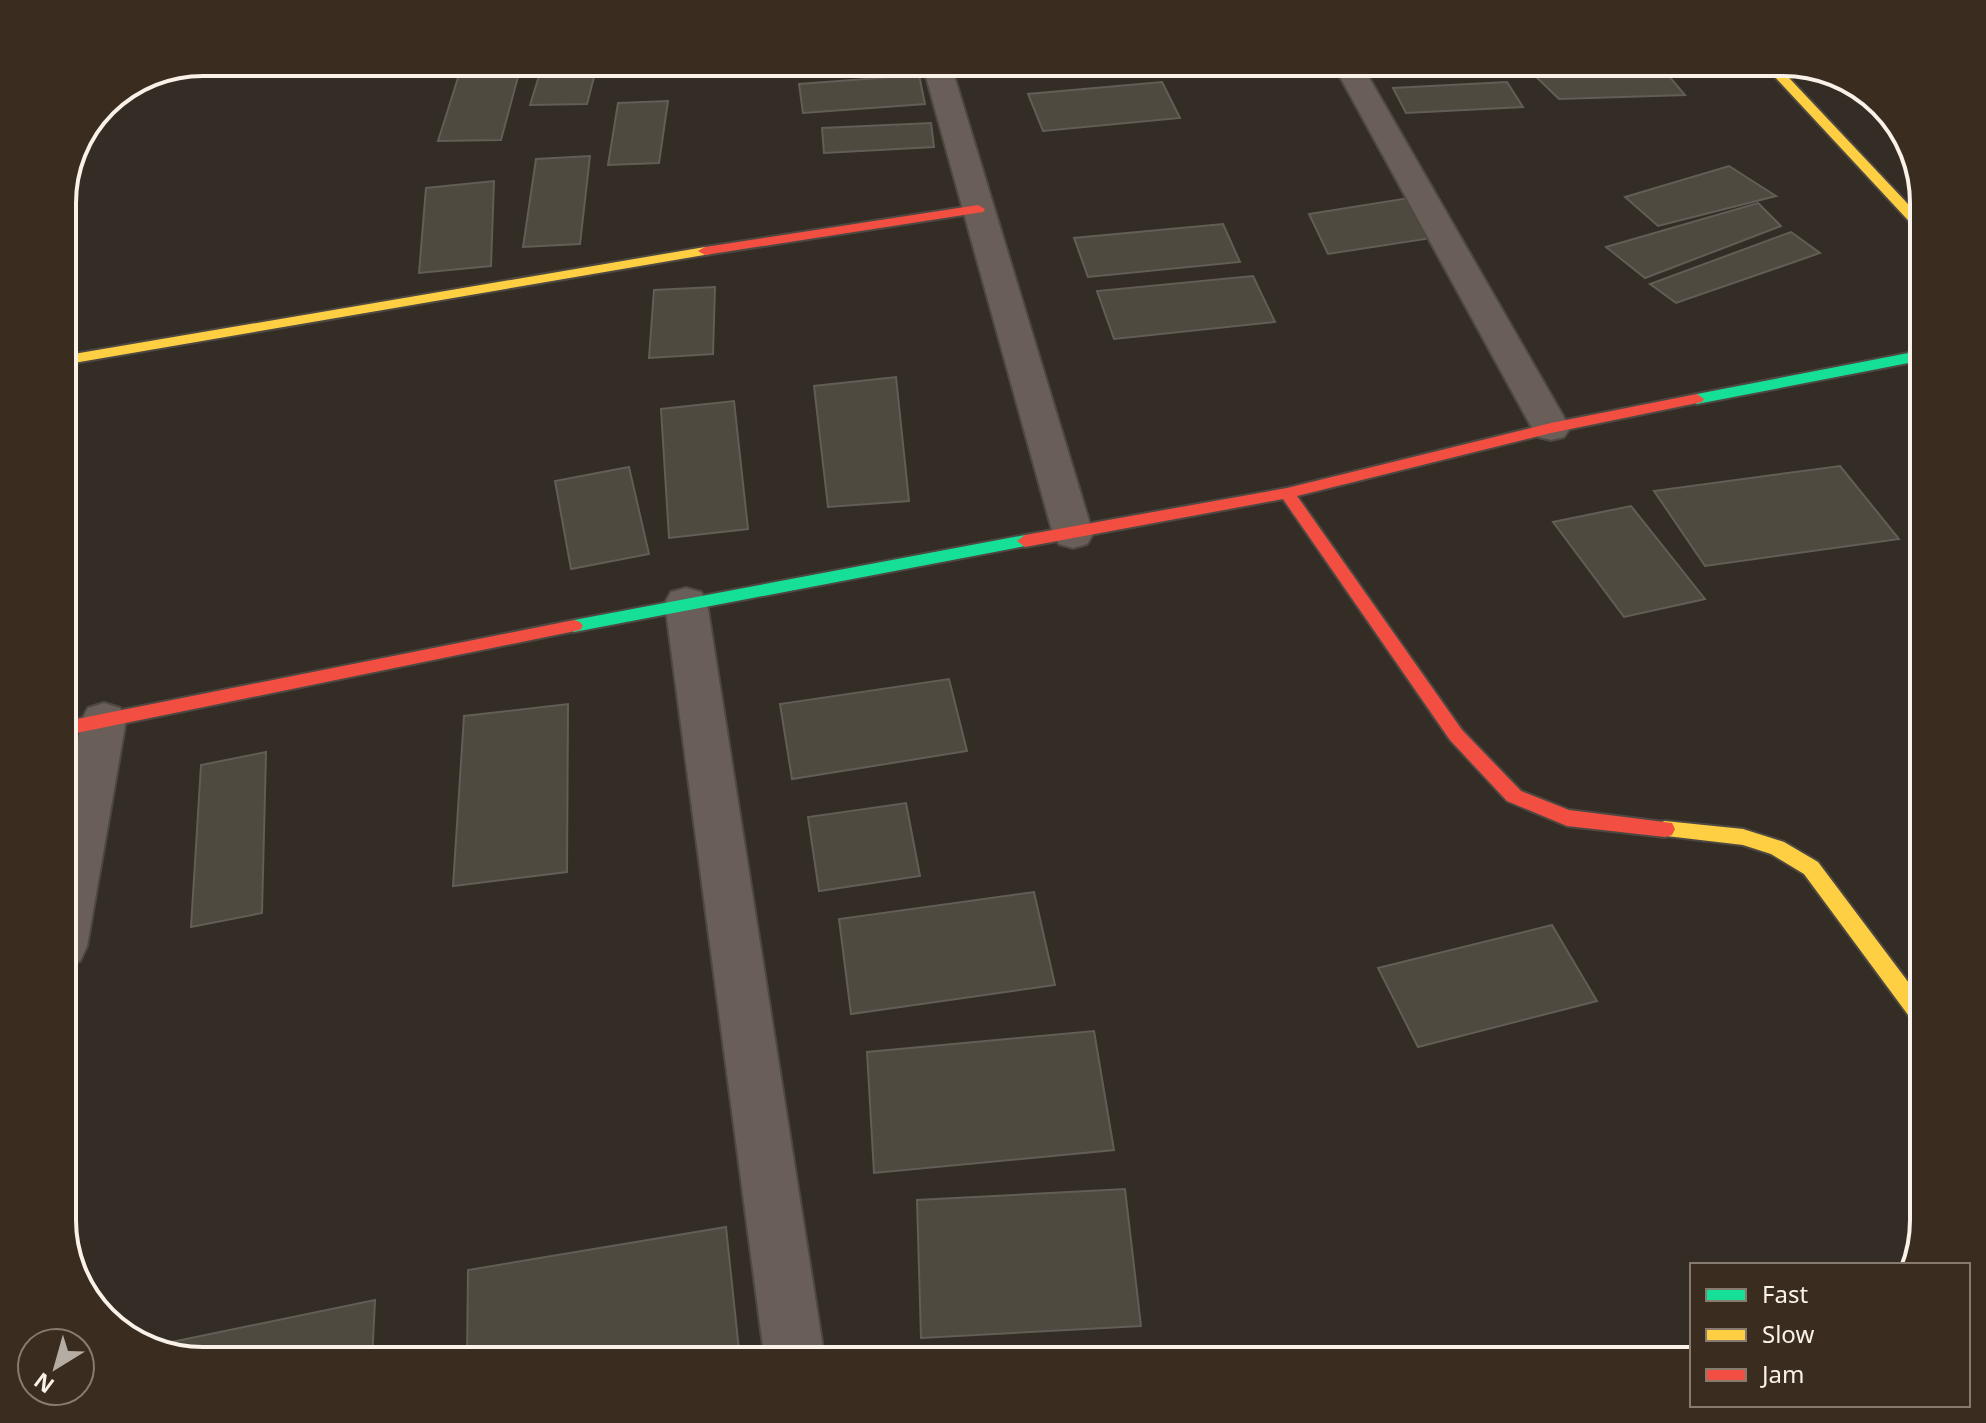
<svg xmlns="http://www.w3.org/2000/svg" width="1986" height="1423" font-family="'Noto Sans',sans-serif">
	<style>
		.building { fill: #4e4a40; stroke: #625d56; stroke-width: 2 }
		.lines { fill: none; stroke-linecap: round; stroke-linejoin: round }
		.street-casing { stroke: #4e4842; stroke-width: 4 }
		.fast-casing { stroke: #4e4842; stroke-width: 4 }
		.slow-casing { stroke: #4e4842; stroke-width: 4 }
		.jam-casing { stroke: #4e4842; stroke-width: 4 }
		.street { fill: #6a5e59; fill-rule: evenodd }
		.fast { fill: #16e098; fill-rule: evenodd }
		.slow { fill: #ffcf43; fill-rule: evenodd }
		.jam { fill: #f24e42; fill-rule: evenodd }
		.rim { fill: none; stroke: #faf1e8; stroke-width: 4 }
	</style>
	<rect width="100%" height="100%" fill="#342d25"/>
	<g class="building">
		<polygon points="463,62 522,62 501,140 438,141"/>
		<polygon points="598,62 587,104 530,105 543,63"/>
		<polygon points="668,62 794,62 793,70 666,71"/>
		<polygon points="1383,62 1494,62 1498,68 1392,76"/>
		<polygon points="1612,62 1657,62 1685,95 1559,99 1527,68"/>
		<polygon points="919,75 925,104 803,113 799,84"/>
		<polygon points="1162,82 1180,118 1043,131 1028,94"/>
		<polygon points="1507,82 1523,107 1406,113 1393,88"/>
		<polygon points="668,101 659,163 608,165 618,103"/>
		<polygon points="931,123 934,147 824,153 822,128"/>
		<polygon points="590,156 580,244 523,247 536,159"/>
		<polygon points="1729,166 1776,196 1658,226 1625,197"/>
		<polygon points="494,181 491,266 419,273 426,188"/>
		<polygon points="1415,197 1438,237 1328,254 1309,214"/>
		<polygon points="1758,203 1781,226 1645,278 1606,247"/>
		<polygon points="1223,224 1240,262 1088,277 1074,238"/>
		<polygon points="1791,232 1820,253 1676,303 1650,284"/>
		<polygon points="1253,276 1275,322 1114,339 1097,291"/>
		<polygon points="715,287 713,354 649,358 654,290"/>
		<polygon points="896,377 909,501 828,507 814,386"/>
		<polygon points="734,401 748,529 669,538 661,409"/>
		<polygon points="1840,466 1899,539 1705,566 1654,491"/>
		<polygon points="629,467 649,554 571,569 555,481"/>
		<polygon points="1631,506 1705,599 1624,617 1553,522"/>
		<polygon points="949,679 967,751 792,779 780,704"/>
		<polygon points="568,704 567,872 453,886 464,716"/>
		<polygon points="266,752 262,913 191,927 201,765"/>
		<polygon points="906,803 920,876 819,891 808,817"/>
		<polygon points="1034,892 1055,985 851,1014 839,919"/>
		<polygon points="1552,925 1597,1001 1418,1047 1378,968"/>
		<polygon points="1094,1031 1114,1150 874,1173 867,1052"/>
		<polygon points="1125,1189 1141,1326 921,1338 917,1200"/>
		<polygon points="726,1227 740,1360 467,1361 468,1270"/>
		<polygon points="375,1300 372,1361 203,1361 157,1345"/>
	</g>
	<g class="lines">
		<g class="street-casing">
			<g id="street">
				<polygon points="922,62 950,62 1093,534 1087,544 1073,548 1059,544 1053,534"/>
				<polygon points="1332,62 1360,62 1570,428 1564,437 1551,440 1538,437 1532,428"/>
				<polygon points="686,588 701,592 707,603 825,1361 765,1361 665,603 671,592"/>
				<polygon points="104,703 120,708 126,720 87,946 80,961 62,967 62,819 82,720 88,708"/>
			</g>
		</g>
		<g class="fast-casing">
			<g id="fast">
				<polygon points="1924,350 1924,360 1697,404 1690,399 1697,394"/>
				<polygon points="1025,535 1033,541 1031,545 574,632 565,626 574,620"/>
			</g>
		</g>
		<g class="slow-casing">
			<g id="slow">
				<polygon points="1761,62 1774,62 1924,221 1924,233 1919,232"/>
				<polygon points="705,247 710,248 710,254 62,365 62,356"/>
				<polygon points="1665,821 1743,829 1784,842 1818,862 1924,1003 1924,1029 1917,1027 1804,874 1771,854 1743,845 1658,835 1655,829 1658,823"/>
			</g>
		</g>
		<g class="jam-casing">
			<g id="jam">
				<polygon points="978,205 985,209 983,212 705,255 698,251 705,247"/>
				<polygon points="1697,394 1704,399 1702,402 1551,433 1297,496 1462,730 1521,791 1569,810 1672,823 1675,829 1672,835 1665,837 1567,826 1507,801 1450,740 1283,499 1025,547 1017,541 1025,535 1287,488 1551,423"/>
				<polygon points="574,620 580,622 583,626 580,630 62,736 62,722"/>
			</g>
		</g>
		<use href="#street" class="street"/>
		<use href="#fast" class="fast"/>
		<use href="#slow" class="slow"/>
		<use href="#jam" class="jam"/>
	</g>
	<path d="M0 0H1986V1423H0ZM203 76H1783A127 127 0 0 1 1910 203V1220A127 127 0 0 1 1783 1347H203A127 127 0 0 1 76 1220V203A127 127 0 0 1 203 76Z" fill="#3a2d1f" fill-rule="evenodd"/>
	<path class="rim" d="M203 76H1783A127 127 0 0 1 1910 203V1220A127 127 0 0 1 1783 1347H203A127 127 0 0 1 76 1220V203A127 127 0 0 1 203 76Z"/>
	<rect x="1690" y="1263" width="280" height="144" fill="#3a2d1f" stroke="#877b6f" stroke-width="2"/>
	<rect x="1706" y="1289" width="40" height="12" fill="#16e098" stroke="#877b6f" stroke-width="2"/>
	<text x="1762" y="1303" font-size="24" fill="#faf1e8">Fast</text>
	<rect x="1706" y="1329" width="40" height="12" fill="#ffcf43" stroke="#877b6f" stroke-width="2"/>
	<text x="1762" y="1343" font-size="24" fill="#faf1e8">Slow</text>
	<rect x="1706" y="1369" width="40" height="12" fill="#f24e42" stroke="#877b6f" stroke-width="2"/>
	<text x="1762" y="1383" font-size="24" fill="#faf1e8">Jam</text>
	<g transform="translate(56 1367) rotate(217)"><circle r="38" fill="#3a2d1f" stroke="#877b6f" stroke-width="2"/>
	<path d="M0-6L14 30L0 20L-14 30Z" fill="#b5aca4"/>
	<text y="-12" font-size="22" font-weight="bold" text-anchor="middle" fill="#faf1e8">N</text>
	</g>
</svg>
